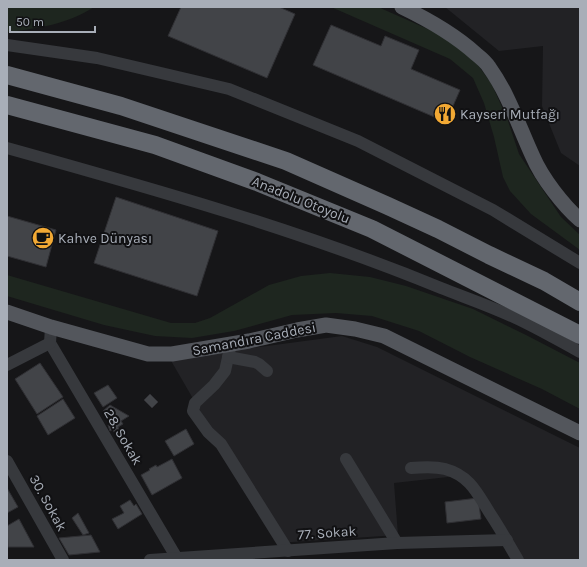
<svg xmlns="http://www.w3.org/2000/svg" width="587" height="567" font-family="Karla,sans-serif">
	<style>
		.built { fill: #222225 }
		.green { fill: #1e261f }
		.building { fill: #424448; stroke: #303034 }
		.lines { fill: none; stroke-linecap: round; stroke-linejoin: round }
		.minor { stroke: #37393d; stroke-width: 12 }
		.major { stroke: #53565c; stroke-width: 15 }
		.highway { stroke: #63676e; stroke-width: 18 }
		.labels { text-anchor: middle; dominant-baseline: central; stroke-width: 4; stroke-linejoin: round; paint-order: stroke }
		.poi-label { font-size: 14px; fill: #a8aeb8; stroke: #111113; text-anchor: start }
		.street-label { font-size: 14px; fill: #a8aeb8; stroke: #111113 }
	</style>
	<rect width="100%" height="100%" fill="#161618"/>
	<g class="built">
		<polygon points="445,7 580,7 580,166 561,153 542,106 543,46 499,51"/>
		<polygon points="342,336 377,347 580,448 580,560 517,560 466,475 394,483 398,535 277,543 170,359"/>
	</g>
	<g class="green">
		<path d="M7 7H94C68 24 39 28 9 32H7Z"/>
		<polygon points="331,7 378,7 448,38 477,64 491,83 507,118 519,154 561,217 580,235 580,250 531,214 510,191 503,177 494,137 484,103 473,78 450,59"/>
		<polygon points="330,273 370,277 406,286 473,309 526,335 580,363 580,409 542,389 470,357 419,331 372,316 336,313 292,315 234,331 192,338 155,336 104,325 7,296 7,275 171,323 195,323 210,318 269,285 301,276"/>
	</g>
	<g class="building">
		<polygon points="181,7 279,7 295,14 267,78 168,36"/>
		<polygon points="331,25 381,46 385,36 419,50 411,69 460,90 446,122 313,65"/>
		<polygon points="116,197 218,231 197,296 94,263"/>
		<polygon points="7,216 56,230 46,267 7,256"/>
		<polygon points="40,363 63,397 37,414 15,379"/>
		<polygon points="108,385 117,398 103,407 94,393"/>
		<polygon points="150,394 158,402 152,408 144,400"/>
		<polygon points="63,399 75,418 48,435 37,416"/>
		<polygon points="110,405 129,416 121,421 123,424 118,427 119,430 114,432 113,429 110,431 108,425 110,423 103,411"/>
		<polygon points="186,429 194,444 174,456 165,441"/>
		<polygon points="172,459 182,478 152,495 141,475 150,470 149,469 156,465 157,467"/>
		<polygon points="7,488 18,507 7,513"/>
		<polygon points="478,498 481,519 447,523 445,502"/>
		<polygon points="130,500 134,506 136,504 142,514 118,529 112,519 124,513 120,506"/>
		<polygon points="78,513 89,533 83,535 72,518"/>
		<polygon points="19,519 34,547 8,547 7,526"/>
		<polygon points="91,535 100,552 69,555 59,538"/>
	</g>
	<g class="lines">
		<g class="minor">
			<polyline points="7,45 97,58 229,89 358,141 493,210 580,263"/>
			<path d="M7 148C154 189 300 230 441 288 469 299 499 309 526 323 544 332 562 342 580 352"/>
			<polyline points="51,327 50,343 178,560"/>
			<polyline points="231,344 225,371 214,385 195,403 193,411 208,432 221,444 288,551"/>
			<polyline points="228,357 255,362 259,364 267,371"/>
			<polyline points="7,365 50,343"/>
			<polyline points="346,459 397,543"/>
			<polyline points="7,461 63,560"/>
			<path d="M411 468C422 467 434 466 445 469 471 476 478 495 491 515 501 530 509 545 518 560"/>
			<polyline points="150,560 397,543 507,540"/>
		</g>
		<g class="major">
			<path d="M402 7C429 20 454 34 476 54 481 58 486 62 489 67 509 95 519 127 533 157 542 178 563 205 580 220"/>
			<polyline points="7,312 51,327 148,354 172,354 249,341 297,330 326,325 355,329 384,336 580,433"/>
		</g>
		<g class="highway">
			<polyline points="7,75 121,106 286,161 388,206 438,229 489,255 544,281 580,302"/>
			<polyline points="7,105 155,145 257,182 372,229 580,335"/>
		</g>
	</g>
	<defs>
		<g id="restaurant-disc" transform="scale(1.15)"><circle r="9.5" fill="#f2a934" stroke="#111113"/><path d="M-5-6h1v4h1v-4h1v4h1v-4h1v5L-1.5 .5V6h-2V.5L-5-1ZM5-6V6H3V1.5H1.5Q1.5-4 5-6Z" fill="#111"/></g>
		<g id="cafe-disc" transform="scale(1.15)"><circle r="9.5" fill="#f2a934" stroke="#111113"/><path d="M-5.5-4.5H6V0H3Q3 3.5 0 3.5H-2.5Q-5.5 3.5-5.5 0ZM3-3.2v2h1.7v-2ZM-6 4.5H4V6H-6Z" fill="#111"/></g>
	</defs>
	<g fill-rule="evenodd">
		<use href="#restaurant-disc" x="445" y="114"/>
		<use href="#cafe-disc" x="43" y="238"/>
	</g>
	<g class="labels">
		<g class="poi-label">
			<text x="460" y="114">Kayseri Mutfağı</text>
			<text x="58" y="238">Kahve Dünyası</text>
		</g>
		<g class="street-label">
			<text transform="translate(301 200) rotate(22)">Anadolu Otoyolu</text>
			<text transform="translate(254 339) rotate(-11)">Samandıra Caddesi</text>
			<text transform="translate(123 437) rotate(60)">28. Sokak</text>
			<text transform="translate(48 503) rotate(61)">30. Sokak</text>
			<text transform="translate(327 533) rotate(-4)">77. Sokak</text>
		</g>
	</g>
	<rect width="587" height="567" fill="none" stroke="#a8aeb8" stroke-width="16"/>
	<path d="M10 26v6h85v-6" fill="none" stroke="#a8aeb8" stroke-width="2"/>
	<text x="16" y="26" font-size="12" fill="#a8aeb8" stroke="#111113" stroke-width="3" paint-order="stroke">50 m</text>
</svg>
